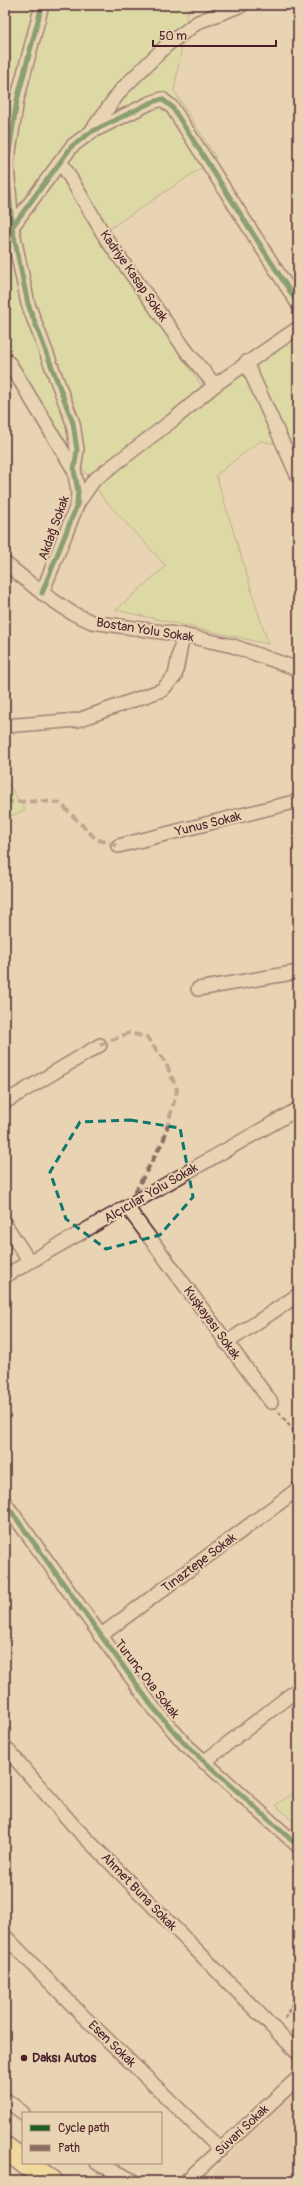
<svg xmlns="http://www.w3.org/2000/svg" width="303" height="2186" font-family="Pangolin,sans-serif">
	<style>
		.built { fill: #dfc2a3 }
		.green { fill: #d1e094; stroke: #8e8060 }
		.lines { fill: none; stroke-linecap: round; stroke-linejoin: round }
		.street-casing { stroke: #4a1f2b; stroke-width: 16 }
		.highway-casing { stroke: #4a1f2b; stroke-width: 25 }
		.path { stroke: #4a1f2b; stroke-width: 2.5; stroke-dasharray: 4 3; stroke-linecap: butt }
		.street { stroke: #e8d3b2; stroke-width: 13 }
		.highway { stroke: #f9e181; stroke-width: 22 }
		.quiet { stroke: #8d6e63; stroke-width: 4; stroke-dasharray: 8 4; stroke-linecap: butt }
		.cycleway-casing { stroke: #e8d3b2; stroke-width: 8 }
		.cycleway { stroke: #1b5e20; stroke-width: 5 }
		.marked { fill: none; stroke: #0f766e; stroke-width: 3; stroke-dasharray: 8 5; stroke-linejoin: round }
		.poi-dot { fill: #4a1f2b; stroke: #e8d3b2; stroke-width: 1.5 }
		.labels { text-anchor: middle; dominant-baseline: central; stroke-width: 4; stroke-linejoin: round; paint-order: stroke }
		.street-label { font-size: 13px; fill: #4a1f2b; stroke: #e8d3b2 }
		.poi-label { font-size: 13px; font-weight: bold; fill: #4a1f2b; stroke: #e8d3b2; text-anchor: start }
	</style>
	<rect width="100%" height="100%" fill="#e8d3b2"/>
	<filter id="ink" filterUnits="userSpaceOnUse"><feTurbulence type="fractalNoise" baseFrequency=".025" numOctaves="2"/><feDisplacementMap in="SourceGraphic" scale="8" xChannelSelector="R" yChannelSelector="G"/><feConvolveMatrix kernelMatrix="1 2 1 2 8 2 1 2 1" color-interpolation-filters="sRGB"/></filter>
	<g filter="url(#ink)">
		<polygon class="built" points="298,2081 298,2181 206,2181"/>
		<g class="green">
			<polygon points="5,5 189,5 174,91 216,158 97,237 202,386 298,320 298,447 260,441 216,475 268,644 116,610 166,566 103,498 5,356"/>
			<polygon points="5,779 25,810 5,818"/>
			<polygon points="298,1790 298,1826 276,1805"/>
		</g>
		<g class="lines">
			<g class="street-casing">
				<g id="street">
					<polyline points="92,130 121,90 167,45 198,22 242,5"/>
					<polyline points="61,162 107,240 188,353 215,385"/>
					<polyline points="12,227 72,146 91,132 150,103 162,99 172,107 298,304"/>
					<polyline points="5,360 10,364 74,470"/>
					<polyline points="246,362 298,477"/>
					<polyline points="78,503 94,480 173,420 215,385 298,328"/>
					<polyline points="5,563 42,593 72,613 92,622 183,635 233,646 298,669"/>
					<polyline points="42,593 77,505 78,491 74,470 77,450 73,423 28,304 12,227 7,165 17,100 42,5"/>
					<polyline points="5,726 78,720 162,690 175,676 183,635"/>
					<polyline points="118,846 298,801"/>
					<polyline points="198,989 298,972"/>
					<polyline points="5,1102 100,1045"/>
					<polyline points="127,1207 271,1402"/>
					<polyline points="5,1224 29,1261"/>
					<polyline points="5,1276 298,1109"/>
					<polyline points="226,1343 298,1295"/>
					<polyline points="5,1503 152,1706 185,1744 298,1846"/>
					<polyline points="100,1636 298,1489"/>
					<polyline points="5,1747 74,1826 298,2053"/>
					<polyline points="204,1762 298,1689"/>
					<polyline points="5,1936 82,2015 221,2150"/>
					<polyline points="5,2099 23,2113"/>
					<polyline points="97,2163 134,2181"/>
					<polyline points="186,2181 298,2078"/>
				</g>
			</g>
			<g class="highway-casing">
				<g id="highway">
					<polyline points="5,2148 23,2161"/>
					<polyline points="25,2163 51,2181"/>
				</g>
			</g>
			<g class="path">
				<polyline points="279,1412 298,1437"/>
				<polyline points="285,2019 298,1991"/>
			</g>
			<use href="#street" class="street"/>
			<use href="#highway" class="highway"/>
			<g class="quiet">
				<polyline points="5,802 42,801 60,803 96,839 118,846"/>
				<polyline points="100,1045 129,1033 147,1037 166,1063 177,1090 164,1139 127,1207"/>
				<polyline points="298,1798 295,1801 298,1812"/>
			</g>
			<g class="cycleway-casing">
				<g id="cycleway">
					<polyline points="12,227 72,146 91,132 150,103 162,99 172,107 298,304"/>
					<polyline points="42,593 77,505 78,491 74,470 77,450 73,423 28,304 12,227 7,165 17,100 42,5"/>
					<polyline points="5,1503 152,1706 185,1744 298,1846"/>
				</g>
			</g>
			<use href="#cycleway" class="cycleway"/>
		</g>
	</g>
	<path d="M0 0H303V2186H0ZM130 1120 180 1128 193 1197 160 1235 106 1249 66 1219 50 1172 80 1122Z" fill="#e8d3b2" fill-opacity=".55" fill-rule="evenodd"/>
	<path class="marked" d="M130 1120 180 1128 193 1197 160 1235 106 1249 66 1219 50 1172 80 1122Z"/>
	<circle class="poi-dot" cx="24" cy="2058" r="4"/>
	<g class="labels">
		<g class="street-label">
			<text transform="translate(134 276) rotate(55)">Kadriye Kasap Sokak</text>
			<text transform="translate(54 528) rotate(-70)">Akdağ Sokak</text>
			<text transform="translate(145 630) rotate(9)">Bostan Yolu Sokak</text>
			<text transform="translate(208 824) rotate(-14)">Yunus Sokak</text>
			<text transform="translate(151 1193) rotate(-30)">Alçıcılar Yolu Sokak</text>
			<text transform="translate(212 1323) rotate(54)">Kuşkayası Sokak</text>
			<text transform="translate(199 1563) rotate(-37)">Tınaztepe Sokak</text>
			<text transform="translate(147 1679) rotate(52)">Turunç Ova Sokak</text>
			<text transform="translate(139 1892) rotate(46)">Ahmet Buna Sokak</text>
			<text transform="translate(112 2044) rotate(44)">Esen Sokak</text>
			<text transform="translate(242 2130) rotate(-43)">Süvari Sokak</text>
		</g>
		<g class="poi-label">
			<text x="32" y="2058">Daksı Autos</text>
		</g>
	</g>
	<rect width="303" height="2186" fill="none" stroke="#e8d3b2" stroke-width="20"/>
	<rect x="10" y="10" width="283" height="2166" fill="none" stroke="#4a1f2b" stroke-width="1.5" filter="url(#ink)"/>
	<rect x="22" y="2112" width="140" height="52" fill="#e8d3b2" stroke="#a98b7c"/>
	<rect x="30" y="2125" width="20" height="6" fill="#1b5e20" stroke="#a98b7c"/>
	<text x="58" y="2132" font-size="12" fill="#4a1f2b">Cycle path</text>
	<rect x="30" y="2145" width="20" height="6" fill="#8d6e63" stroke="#a98b7c"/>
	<text x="58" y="2152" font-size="12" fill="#4a1f2b">Path</text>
	<path d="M153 40v6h123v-6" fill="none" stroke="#4a1f2b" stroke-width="2"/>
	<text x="159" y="40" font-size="12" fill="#4a1f2b" stroke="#e8d3b2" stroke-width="3" paint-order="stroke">50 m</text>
</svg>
